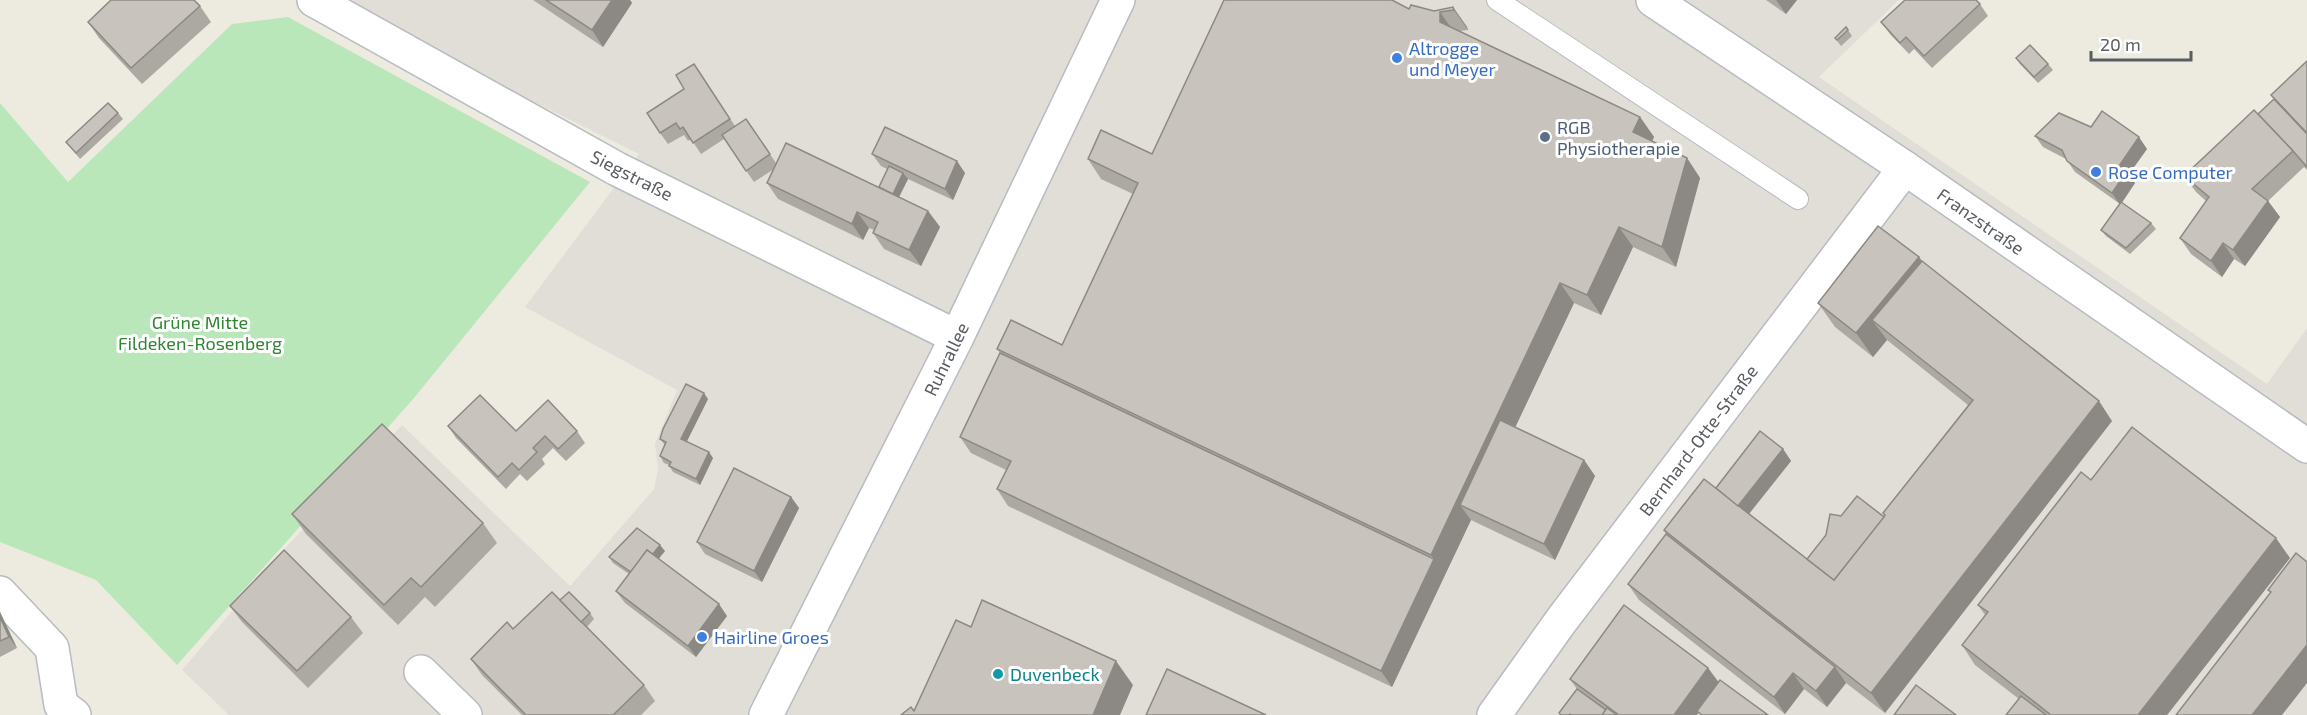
<svg xmlns="http://www.w3.org/2000/svg" width="2307" height="715" font-family="'Exo 2',sans-serif">
	<style>
		.industrial { fill: #e1ded8 }
		.green { fill: #bae7ba }
		.lines { fill: none; stroke-linecap: round; stroke-linejoin: round }
		.service-casing { stroke: #b8bbc0; stroke-width: 22 }
		.minor-casing { stroke: #b8bbc0; stroke-width: 36 }
		.tertiary-casing { stroke: #b8bbc0; stroke-width: 36 }
		.service { stroke: #fff; stroke-width: 20 }
		.minor { stroke: #fff; stroke-width: 33 }
		.tertiary { stroke: #fff; stroke-width: 33 }
		.wall { fill: #aca9a3 }
		.shaded-wall { fill: #8c8984 }
		.building { fill: #c8c4bd; stroke: #8c8984; stroke-width: 1.5 }
		.shop-dot { fill: #3f7fe0; stroke: #fff; stroke-width: 2 }
		.service-dot { fill: #5c6f8a; stroke: #fff; stroke-width: 2 }
		.culture-dot { fill: #0f9aa8; stroke: #fff; stroke-width: 2 }
		.labels { text-anchor: middle; dominant-baseline: central; stroke-width: 6; stroke-linejoin: round; paint-order: stroke }
		.shop-label { font-size: 18px; fill: #366cbe; stroke: #fff; text-anchor: start }
		.service-label { font-size: 18px; fill: #4e5e75; stroke: #fff; text-anchor: start }
		.street-label { font-size: 18px; fill: #595d62; stroke: #fff }
		.park-label { font-size: 18px; fill: #2e8532; stroke: #fff }
		.culture-label { font-size: 18px; fill: #0d838f; stroke: #fff; text-anchor: start }
	</style>
	<rect width="100%" height="100%" fill="#edebe0"/>
	<polygon class="industrial" points="327,0 1899,0 1819,77 2267,384 2307,328 2307,715 229,715 182,670 290,543 402,425 570,586 654,489 658,470 655,444 677,390 525,307 639,154"/>
	<polygon class="green" points="288,17 590,182 414,398 177,665 96,580 0,542 0,103 68,182 232,24"/>
	<g class="lines">
		<g class="service-casing">
			<polyline id="service" points="1497,0 1798,199"/>
		</g>
		<g class="minor-casing">
			<g id="minor">
				<polyline points="314,0 617,169 957,337"/>
				<polyline points="0,593 52,648 61,705 74,715"/>
				<polyline points="421,672 465,715"/>
				<polyline points="766,715 957,337 1118,0"/>
				<polyline points="1494,715 1561,621 1905,168"/>
			</g>
		</g>
		<g class="tertiary-casing">
			<polyline id="tertiary" points="1653,0 1905,168 2307,446"/>
		</g>
		<use href="#service" class="service"/>
		<use href="#minor" class="minor"/>
		<use href="#tertiary" class="tertiary"/>
	</g>
	<g class="wall">
		<polygon points="533,0 630,0 632,3 603,47"/>
		<polygon points="1766,0 1797,0 1786,14"/>
		<polygon points="1980,4 1988,16 1932,68 1914,49 1909,54 1890,34 1881,22"/>
		<polygon points="200,6 211,22 142,84 99,38 88,22"/>
		<polygon points="1453,7 1467,27 1468,30 1459,31 1640,117 1654,137 1652,141 1687,158 1700,178 1676,267 1633,247 1601,315 1574,303 1515,428 1584,460 1595,476 1555,560 1471,520 1392,687 1008,506 997,489 1006,470 971,453 960,437 1000,353 997,349 1062,345 1133,194 1101,179 1088,159 1152,154 1409,9 1434,11"/>
		<polygon points="1846,27 1852,36 1841,46 1835,38"/>
		<polygon points="2016,58 2048,64 2053,70 2038,83 2020,64"/>
		<polygon points="2307,61 2307,170 2304,167 2268,201 2280,217 2245,266 2234,259 2222,277 2191,254 2180,238 2206,201 2196,192 2184,176 2275,99 2271,95"/>
		<polygon points="702,76 735,126 746,119 776,163 879,187 887,169 881,166 872,154 965,173 953,200 908,179 899,197 928,211 940,227 921,266 884,249 873,233 874,230 869,228 863,240 778,199 767,183 774,169 754,182 724,139 701,154 691,139 688,141 684,135 668,144 660,133 684,89"/>
		<polygon points="118,113 123,119 80,159 66,142"/>
		<polygon points="2091,127 2147,149 2129,174 2135,183 2122,203 2151,223 2156,229 2130,254 2106,236 2101,230 2120,204 2075,172 2066,159 2043,147 2035,136"/>
		<polygon points="1919,257 1922,261 2112,421 1885,713 1846,683 1827,707 1804,689 1785,714 1639,600 1628,584 1666,534 1664,530 1716,488 1783,449 1791,461 1749,514 1807,559 1841,516 1884,517 1885,515 1883,513 1968,405 1887,340 1873,357 1835,327 1818,303"/>
		<polygon points="708,399 687,441 713,458 700,485 673,472 669,465 664,463 660,456 665,445 660,439"/>
		<polygon points="448,426 516,431 577,431 585,443 566,461 553,448 542,459 545,464 527,481 520,474 506,489 456,438"/>
		<polygon points="2091,480 2290,558 2167,715 2006,715 2019,699 1975,665 1962,645 1985,615 1978,605"/>
		<polygon points="791,497 799,508 762,582 705,554 697,542"/>
		<polygon points="292,514 483,523 497,543 435,607 425,597 398,625 306,534"/>
		<polygon points="665,551 658,559 727,616 696,657 625,603 616,591 629,574 613,563 609,557"/>
		<polygon points="560,600 590,613 594,619 587,627 644,685 655,701 641,715 522,715 482,675 471,659"/>
		<polygon points="230,606 351,617 363,633 308,688 242,622"/>
		<polygon points="0,612 17,648 0,657"/>
		<polygon points="1708,668 1718,682 1768,715 1700,715 1698,713 1697,715 1560,715 1559,713 1577,689 1570,679"/>
	</g>
	<g class="shaded-wall">
		<polygon points="612,0 630,0 632,3 603,47 592,30"/>
		<polygon points="1776,0 1797,0 1786,14"/>
		<polygon points="1453,7 1467,27 1468,30 1454,10"/>
		<polygon points="1440,12 1454,32 1440,22"/>
		<polygon points="1640,117 1654,137 1647,152 1633,132"/>
		<polygon points="2139,137 2147,149 2129,174 2135,183 2120,205 2112,193 2119,166"/>
		<polygon points="1687,158 1700,178 1676,267 1662,247"/>
		<polygon points="957,161 965,173 953,200 945,189"/>
		<polygon points="903,173 908,179 895,205 891,199"/>
		<polygon points="2268,201 2280,217 2245,266 2233,250"/>
		<polygon points="928,211 940,227 921,266 909,250"/>
		<polygon points="857,212 869,228 863,240 852,224"/>
		<polygon points="1619,227 1633,247 1601,315 1587,295"/>
		<polygon points="2223,243 2234,259 2222,277 2211,261"/>
		<polygon points="1919,257 1936,281 1872,320 1887,340 1873,357 1856,333"/>
		<polygon points="1560,283 1574,303 1475,512 1460,505 1471,520 1392,687 1381,671 1434,559 1431,555"/>
		<polygon points="704,393 708,399 685,445 681,439"/>
		<polygon points="2099,401 2112,421 1885,713 1871,693"/>
		<polygon points="1783,449 1791,461 1744,520 1736,508"/>
		<polygon points="709,452 713,458 700,485 696,479"/>
		<polygon points="1584,460 1595,476 1555,560 1544,544"/>
		<polygon points="791,497 799,508 762,582 754,571"/>
		<polygon points="2276,538 2290,558 2167,715 2138,715"/>
		<polygon points="660,545 665,551 640,582 635,576"/>
		<polygon points="719,604 727,616 696,657 688,646"/>
		<polygon points="0,612 17,648 9,637 0,617"/>
		<polygon points="2307,645 2307,683 2282,715 2252,715"/>
		<polygon points="1116,661 1133,685 1120,715 1093,715"/>
		<polygon points="1835,667 1846,683 1827,707 1816,691"/>
		<polygon points="1708,668 1720,684 1697,711 1698,713 1697,715 1674,715"/>
		<polygon points="1793,673 1804,689 1785,714 1774,697"/>
	</g>
	<g class="building">
		<polygon points="111,0 194,0 200,6 131,68 88,22"/>
		<polygon points="546,0 612,0 592,30"/>
		<polygon points="1224,0 1392,0 1409,9 1411,5 1434,11 1453,7 1454,10 1440,12 1440,22 1640,117 1633,132 1687,158 1662,247 1619,227 1587,295 1560,283 1431,555 997,349 1011,320 1062,345 1138,183 1088,159 1101,130 1152,154"/>
		<polygon points="1905,0 1976,0 1980,4 1924,56 1906,37 1900,43 1881,22"/>
		<polygon points="1846,27 1848,30 1837,40 1835,38"/>
		<polygon points="2030,45 2048,64 2034,77 2016,58"/>
		<polygon points="2307,61 2307,133 2271,95"/>
		<polygon points="694,64 730,119 693,143 683,127 680,129 676,123 660,133 647,113 684,89 676,75"/>
		<polygon points="2274,99 2307,134 2307,167 2293,151 2258,114"/>
		<polygon points="108,103 118,113 76,153 66,142"/>
		<polygon points="2254,110 2293,151 2252,189 2268,201 2233,250 2223,243 2211,261 2180,238 2209,197 2184,176"/>
		<polygon points="2102,111 2139,137 2119,166 2127,171 2112,193 2067,161 2062,150 2035,136 2059,113 2091,127"/>
		<polygon points="746,119 770,154 746,171 722,135"/>
		<polygon points="885,127 957,161 945,189 872,154"/>
		<polygon points="786,143 928,211 909,250 873,233 878,222 857,212 852,224 767,183"/>
		<polygon points="889,166 903,173 893,194 879,187"/>
		<polygon points="2121,202 2151,223 2126,248 2101,230"/>
		<polygon points="1878,226 1919,257 1856,333 1818,303"/>
		<polygon points="1922,261 2099,401 1871,693 1664,530 1704,479 1834,580 1885,515 1883,513 1973,400 1872,320"/>
		<polygon points="1000,353 1434,559 1381,671 997,489 1011,461 960,437"/>
		<polygon points="686,384 704,393 681,439 709,452 696,479 669,466 671,462 660,456 666,442 660,439 663,429"/>
		<polygon points="480,395 516,431 548,400 577,431 558,449 545,436 533,448 537,452 519,470 512,463 498,477 448,426"/>
		<polygon points="1500,420 1584,460 1544,544 1460,505"/>
		<polygon points="382,424 483,523 421,587 411,578 384,605 292,514"/>
		<polygon points="2132,427 2276,538 2138,715 2051,715 1962,645 1988,612 1978,605 2081,472 2091,480"/>
		<polygon points="1760,431 1783,449 1738,506 1716,488"/>
		<polygon points="734,468 791,497 754,571 697,542"/>
		<polygon points="1857,496 1884,517 1834,580 1807,559 1826,535 1830,514 1841,516"/>
		<polygon points="637,528 660,545 653,554 647,550 631,572 609,557"/>
		<polygon points="1666,534 1835,667 1816,691 1793,673 1774,697 1628,584"/>
		<polygon points="284,550 351,617 297,671 230,606"/>
		<polygon points="647,550 719,604 688,646 616,591"/>
		<polygon points="2296,553 2307,562 2307,645 2252,715 2176,715 2271,592 2268,590"/>
		<polygon points="552,592 644,685 613,715 526,715 471,659 507,622 513,629"/>
		<polygon points="569,592 590,613 581,622 560,600"/>
		<polygon points="982,600 1116,661 1093,715 901,715 911,707 914,711 956,620 971,627"/>
		<polygon points="1624,605 1708,668 1674,715 1619,715 1570,679"/>
		<polygon points="0,617 9,637 0,641"/>
		<polygon points="1167,669 1266,715 1146,715"/>
		<polygon points="1720,680 1768,715 1702,715 1697,711"/>
		<polygon points="1916,685 1956,715 1894,715"/>
		<polygon points="1577,689 1606,710 1602,715 1571,715 1570,714 1569,715 1561,715 1559,713"/>
		<polygon points="2021,696 2046,715 2006,715"/>
		<polygon points="1607,708 1617,715 1602,715"/>
	</g>
	<g class="shop-dot">
		<circle cx="1397" cy="58" r="6"/>
		<circle cx="2096" cy="172" r="6"/>
		<circle cx="702" cy="637" r="6"/>
	</g>
	<circle class="service-dot" cx="1545" cy="137" r="6"/>
	<circle class="culture-dot" cx="998" cy="674" r="6"/>
	<g class="labels">
		<g class="shop-label">
			<text x="1409" y="48">Altrogge<tspan x="1409" dy="21">und Meyer</tspan></text>
			<text x="2108" y="172">Rose Computer</text>
			<text x="714" y="637">Hairline Groes</text>
		</g>
		<g class="service-label">
			<text x="1557" y="127">RGB<tspan x="1557" dy="21">Physiotherapie</tspan></text>
		</g>
		<g class="street-label">
			<text transform="translate(632 175) rotate(27)">Siegstraße</text>
			<text transform="translate(1981 221) rotate(35)">Franzstraße</text>
			<text transform="translate(946 359) rotate(-64)">Ruhrallee</text>
			<text transform="translate(1698 440) rotate(-53)">Bernhard-Otte-Straße</text>
		</g>
		<g class="park-label">
			<text x="200" y="322">Grüne Mitte<tspan x="200" dy="21">Fildeken-Rosenberg</tspan></text>
		</g>
		<g class="culture-label">
			<text x="1010" y="674">Duvenbeck</text>
		</g>
	</g>
	<path d="M2091 51v9h100v-9" fill="none" stroke="#595d62" stroke-width="3"/>
	<text x="2100" y="51" font-size="18" fill="#595d62" stroke="#ffffff" stroke-width="4.5" paint-order="stroke">20 m</text>
</svg>
